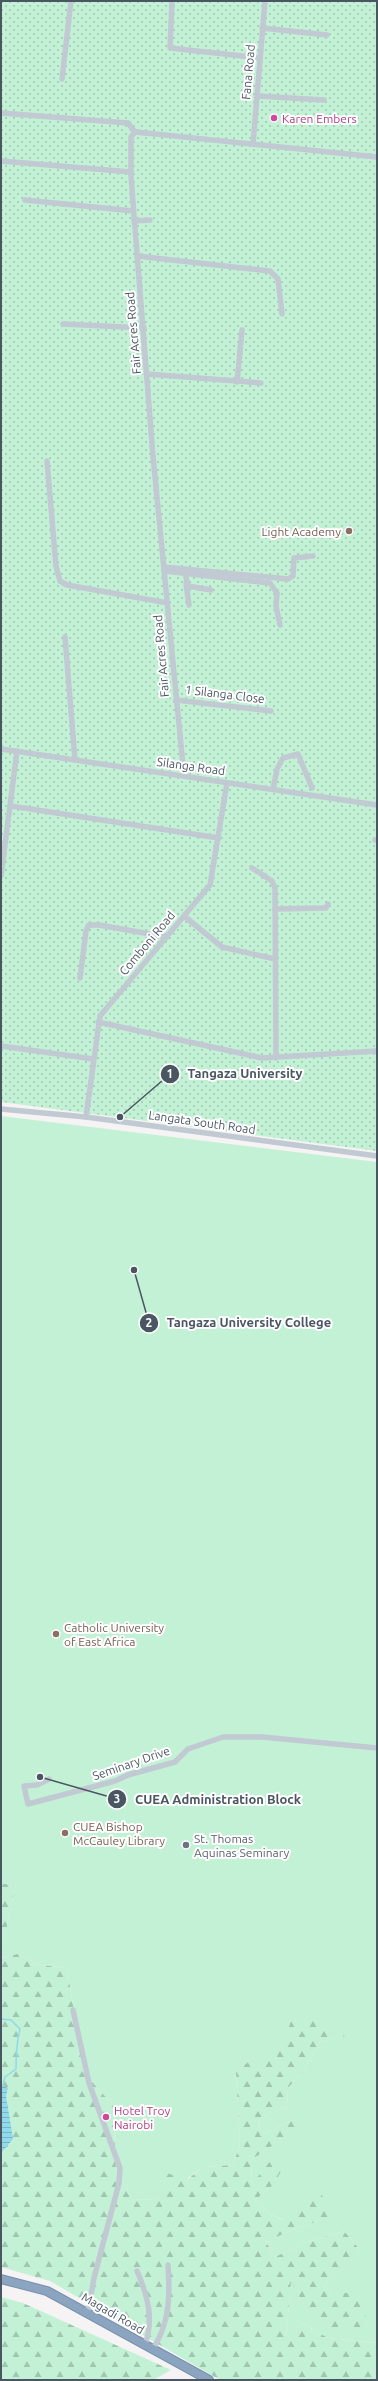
<svg xmlns="http://www.w3.org/2000/svg" width="378" height="2381" font-family="Ubuntu,sans-serif">
	<style>
		.green { fill: #c3f1d5 }
		.forest { fill: url(#forest-firs) }
		.garden { fill: url(#garden-dots) }
		.water { fill: url(#water-rules) }
		.lines { fill: none; stroke-linecap: round; stroke-linejoin: round }
		.stream { stroke: #90daee; stroke-width: 1.5 }
		.highway-casing { stroke: #7690ad; stroke-width: 10 }
		.minor { stroke: #c1cad2; stroke-width: 5.5 }
		.highway { stroke: #8ba5c1; stroke-width: 8 }
		.hotel-dot { fill: #d1479c; stroke: #fff; stroke-width: 1.5 }
		.education-dot { fill: #8d6e63; stroke: #fff; stroke-width: 1.5 }
		.worship-dot { fill: #6b7280; stroke: #fff; stroke-width: 1.5 }
		.labels { text-anchor: middle; dominant-baseline: central; stroke-width: 4; stroke-linejoin: round; paint-order: stroke }
		.street-label { font-size: 12px; fill: #4a5661; stroke: #fff }
		.hotel-label { font-size: 12px; fill: #b23c85; stroke: #fff; text-anchor: start }
		.education-label { font-size: 12px; fill: #785e54; stroke: #fff; text-anchor: start }
		.worship-label { font-size: 12px; fill: #5b616d; stroke: #fff; text-anchor: start }
		.leader { fill: none; stroke: #4a5661; stroke-width: 1.5 }
		.callout-dot { fill: #4a5661; stroke: #fff; stroke-width: 1.5 }
		.mark-label { font-size: 12px; text-anchor: middle; font-weight: bold; fill: #fff }
		.callout-label { font-size: 13px; text-anchor: middle; font-weight: bold; fill: #4a5661; stroke: #fff; stroke-width: 4; stroke-linejoin: round; paint-order: stroke }
	</style>
	<defs>
		<pattern id="forest-firs" width="22" height="20" patternUnits="userSpaceOnUse"><rect width="22" height="20" fill="#c3f1d5"/><path d="M5 1l3.5 6h-7zM16 11l3.5 6h-7z" fill="#a0c6b0"/></pattern>
		<pattern id="garden-dots" width="8" height="8" patternUnits="userSpaceOnUse"><rect width="8" height="8" fill="#c3f1d5"/><path d="M2 2h.1M6 6h.1" fill="none" stroke="#a0c6b0" stroke-width="1.8" stroke-linecap="round"/></pattern>
		<pattern id="water-rules" width="6" height="5" patternUnits="userSpaceOnUse"><rect width="6" height="5" fill="#90daee"/><path d="M0 2.5h6" fill="none" stroke="#78b4c4"/></pattern>
	</defs>
	<rect width="100%" height="100%" fill="#f5f3f3"/>
	<polygon class="green" points="1,1116 377,1162 377,2343 328,2338 302,2323 286,2337 291,2280 307,2311 369,2328 363,2311 333,2295 324,2286 361,2251 344,2231 302,2244 275,2257 266,2242 296,2228 331,2217 302,2201 283,2220 269,2213 255,2200 274,2184 252,2185 251,2160 309,2120 293,2120 260,2136 259,2119 287,2106 288,2088 306,2067 320,2042 344,2036 292,2019 275,2061 253,2058 236,2072 240,2144 233,2165 203,2167 158,2200 132,2199 116,2170 113,2105 84,2073 67,1968 40,1965 17,1954 1,1958 1,1930 4,1939 16,1884 2,1884 1,1881"/>
	<g class="forest">
		<polygon points="1,1881 2,1884 16,1884 4,1940 1,1930"/>
		<polygon points="17,1954 40,1965 67,1968 84,2073 113,2105 116,2170 132,2199 158,2200 166,2173 188,2179 203,2167 233,2165 240,2144 236,2072 253,2058 275,2060 292,2019 319,2019 345,2036 320,2042 306,2067 288,2088 287,2106 259,2119 260,2136 293,2120 310,2120 251,2160 252,2184 272,2159 285,2164 274,2184 255,2200 269,2213 282,2220 302,2201 321,2193 332,2217 296,2228 266,2242 275,2257 302,2244 344,2231 361,2251 324,2286 333,2295 358,2291 369,2328 334,2330 307,2311 291,2281 286,2336 302,2323 328,2338 377,2343 377,2380 220,2380 50,2281 1,2267 1,1958"/>
		<polygon points="1,2297 23,2303 171,2370 153,2380 1,2380"/>
	</g>
	<polygon class="garden" points="1,1 377,1 377,1151 1,1102"/>
	<polygon class="water" points="1,2085 8,2088 6,2096 13,2139 2,2152"/>
	<g class="lines">
		<path class="stream" d="M1 2019 11 2020 20 2029C17 2040 16 2057 16 2069L5 2077 3 2085"/>
		<g class="highway-casing">
			<polyline id="highway" points="1,2279 47,2291 209,2380"/>
		</g>
		<g class="minor">
			<polyline points="172,1 170,48 260,58"/>
			<polyline points="262,28 327,35"/>
			<polyline points="62,79 71,1"/>
			<polyline points="257,96 324,100"/>
			<polyline points="1,113 128,123 135,132"/>
			<polyline points="253,144 265,1"/>
			<polyline points="1,161 131,172"/>
			<polyline points="25,200 133,211"/>
			<polyline points="134,221 150,220"/>
			<polyline points="137,256 270,271 278,279 282,314"/>
			<polyline points="63,324 144,328"/>
			<polyline points="147,374 261,383"/>
			<polyline points="237,382 242,330"/>
			<polyline points="47,461 56,566 60,581 67,585 168,603"/>
			<polyline points="164,567 288,579 293,576 294,558 313,556"/>
			<polyline points="165,571 270,583 277,593 276,606 280,625"/>
			<polyline points="185,573 188,586 211,590"/>
			<polyline points="186,584 189,605"/>
			<polyline points="65,637 75,760"/>
			<polyline points="176,700 271,711"/>
			<polyline points="1,749 377,805"/>
			<polyline points="184,776 153,456 131,177 131,137 135,132 155,134 377,157"/>
			<polyline points="273,789 277,769 283,758 298,754 312,788"/>
			<polyline points="11,806 219,838"/>
			<polyline points="375,840 377,840"/>
			<polyline points="252,868 272,881 275,888 276,1058"/>
			<polyline points="1,876 17,751"/>
			<polyline points="275,909 326,908 328,904"/>
			<polyline points="184,916 222,947 275,959"/>
			<polyline points="80,978 86,931 89,925 99,925 167,937"/>
			<polyline points="98,1022 262,1058 377,1051"/>
			<polyline points="1,1046 93,1059"/>
			<polyline points="1,1109 86,1117 377,1156"/>
			<polyline points="86,1117 100,1016 210,885 227,783"/>
			<polyline points="49,1779 37,1785 24,1786 28,1804 115,1781 128,1775 175,1762 188,1749 223,1737 262,1737 377,1748"/>
			<polyline points="73,2010 89,2083 120,2168 119,2183 94,2278 88,2312"/>
			<path d="M137 2271C148 2296 154 2319 145 2345"/>
			<path d="M153 2349C170 2322 170 2296 168 2265"/>
		</g>
		<use href="#highway" class="highway"/>
	</g>
	<g class="hotel-dot">
		<circle cx="274" cy="118" r="4"/>
		<circle cx="106" cy="2117" r="4"/>
	</g>
	<g class="education-dot">
		<circle cx="349" cy="531" r="4"/>
		<circle cx="56" cy="1634" r="4"/>
		<circle cx="65" cy="1833" r="4"/>
	</g>
	<circle class="worship-dot" cx="186" cy="1845" r="4"/>
	<g class="labels">
		<g class="street-label">
			<text transform="translate(248 72) rotate(-85)">Fana Road</text>
			<text transform="translate(133 333) rotate(-95)">Fair Acres Road</text>
			<text transform="translate(161 656) rotate(-95)">Fair Acres Road</text>
			<text transform="translate(225 694) rotate(7)">1 Silanga Close</text>
			<text transform="translate(191 766) rotate(8)">Silanga Road</text>
			<text transform="translate(147 943) rotate(-50)">Comboni Road</text>
			<text transform="translate(202 1122) rotate(8)">Langata South Road</text>
			<text transform="translate(131 1763) rotate(-19)">Seminary Drive</text>
			<text transform="translate(113 2313) rotate(30)">Magadi Road</text>
		</g>
		<g class="hotel-label">
			<text x="282" y="118">Karen Embers</text>
			<text x="114" y="2110">Hotel Troy<tspan x="114" dy="14">Nairobi</tspan></text>
		</g>
		<g class="education-label">
			<text x="341" y="531" text-anchor="end">Light Academy</text>
			<text x="64" y="1627">Catholic University<tspan x="64" dy="14">of East Africa</tspan></text>
			<text x="73" y="1826">CUEA Bishop<tspan x="73" dy="14">McCauley Library</tspan></text>
		</g>
		<g class="worship-label">
			<text x="194" y="1838">St. Thomas<tspan x="194" dy="14">Aquinas Seminary</tspan></text>
		</g>
	</g>
	<path class="leader" d="M120 1117L170 1074M134 1270L149 1323M40 1777L117 1799"/>
	<g class="callout-dot">
		<circle cx="120" cy="1117" r="4"/>
		<circle cx="134" cy="1270" r="4"/>
		<circle cx="40" cy="1777" r="4"/>
		<circle cx="170" cy="1074" r="10"/>
		<circle cx="149" cy="1323" r="10"/>
		<circle cx="117" cy="1799" r="10"/>
	</g>
	<g class="mark-label">
		<text x="170" y="1078">1</text>
		<text x="149" y="1327">2</text>
		<text x="117" y="1803">3</text>
	</g>
	<g class="callout-label">
		<text x="245" y="1078">Tangaza University</text>
		<text x="249" y="1327">Tangaza University College</text>
		<text x="218" y="1804">CUEA Administration Block</text>
	</g>
	<rect width="378" height="2381" fill="none" stroke="#4a5661" stroke-width="4"/>
</svg>
